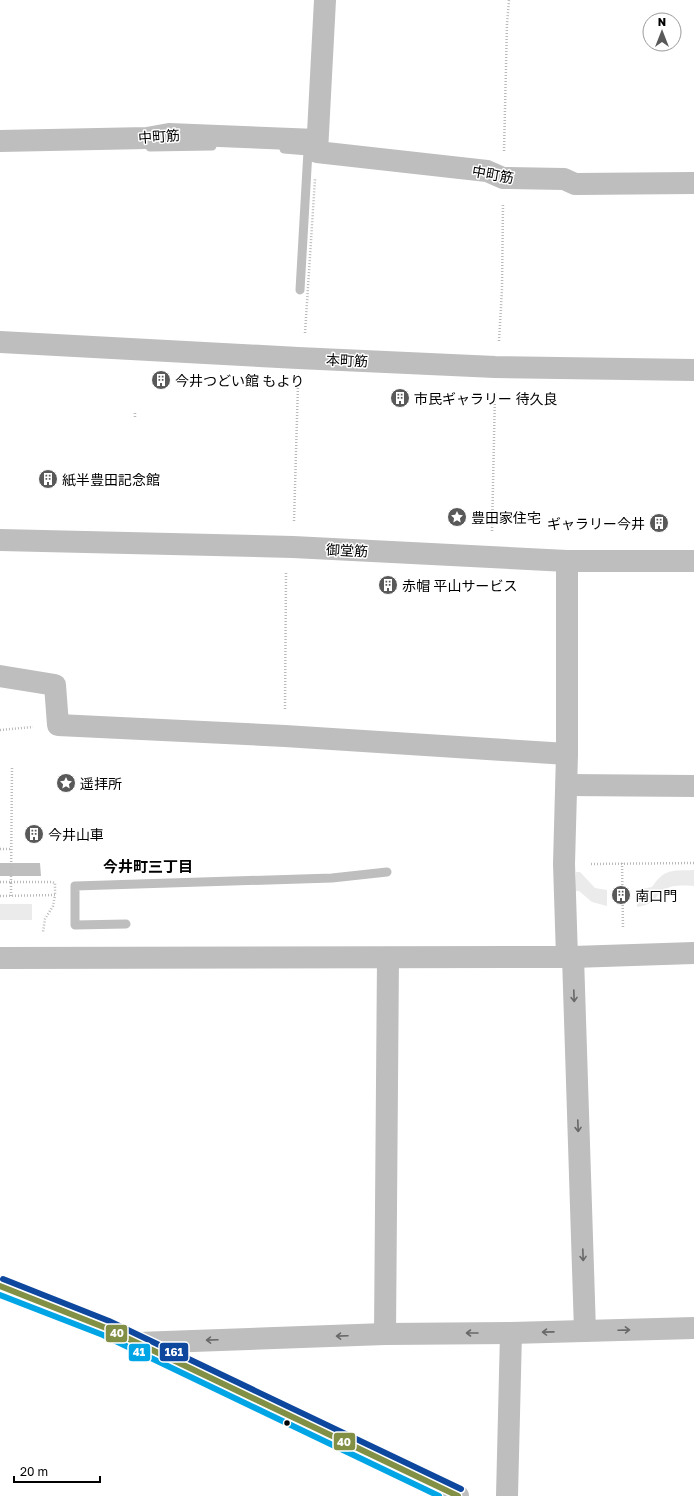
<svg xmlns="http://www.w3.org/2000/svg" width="694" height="1496" font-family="'Golos Text','Noto Sans JP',sans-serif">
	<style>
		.green { fill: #ebebeb }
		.water { fill: #bebebe }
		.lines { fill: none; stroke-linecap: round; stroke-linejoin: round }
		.stream { stroke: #bebebe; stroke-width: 9 }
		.path { stroke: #b9b9b9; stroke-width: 2.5; stroke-dasharray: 1 2; stroke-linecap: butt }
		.minor { stroke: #bebebe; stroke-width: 22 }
		.highway { stroke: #bebebe; stroke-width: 22 }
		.bus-1-casing { stroke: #fff; stroke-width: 9 }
		.bus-2-casing { stroke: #fff; stroke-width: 9 }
		.bus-3-casing { stroke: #fff; stroke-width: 9 }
		.bus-1 { stroke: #829046; stroke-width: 6 }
		.bus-2 { stroke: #00a5e6; stroke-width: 6 }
		.bus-3 { stroke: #0e479e; stroke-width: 6 }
		.oneway { stroke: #686868 }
		.bus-dot { fill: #000; stroke: #fff; stroke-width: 1.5 }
		.labels { text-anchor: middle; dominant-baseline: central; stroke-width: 3; stroke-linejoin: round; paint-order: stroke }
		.street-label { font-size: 14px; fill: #000; stroke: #fff }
		.poi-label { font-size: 14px; fill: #000; stroke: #fff; text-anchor: start }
		.neighbourhood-label { font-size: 15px; font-weight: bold; fill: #000; stroke: #fff }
		.line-badge { stroke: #fff; stroke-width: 1.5 }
		.badge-label { font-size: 11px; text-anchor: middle; font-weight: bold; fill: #fff }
	</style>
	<rect width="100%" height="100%" fill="#fff"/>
	<g class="green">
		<path d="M694 870V886C685 886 673 884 666 889 652 897 657 904 637 907V890L652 887C665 868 672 871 694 870Z"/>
		<polygon points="576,872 580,872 595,888 607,890 607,906 592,902 579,891 575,891"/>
		<rect x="0" y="904" width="32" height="16"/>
	</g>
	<polygon class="water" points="0,863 40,863 41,876 0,876"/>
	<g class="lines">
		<g class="stream">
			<polyline points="150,147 212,146"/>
			<polyline points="284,149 308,151 300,290"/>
			<polyline points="126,924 75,925 75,886 332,878 387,872"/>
		</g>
		<g class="path">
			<polyline points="504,151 507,24 509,0"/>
			<polyline points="305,333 315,179"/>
			<polyline points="499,341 502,289 503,204"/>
			<polyline points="135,413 135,417"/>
			<polyline points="294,521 298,384"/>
			<polyline points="492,531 495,392"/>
			<polyline points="285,709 286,572"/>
			<polyline points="0,730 33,727"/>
			<polyline points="12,768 11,882 52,882 55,883 55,895"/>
			<polyline points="0,849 11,849"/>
			<polyline points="622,863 623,929"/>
			<polyline points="591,864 694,863"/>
			<polyline points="0,882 11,882 11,896"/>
			<polyline points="0,896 55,895 53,906 45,919 43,932"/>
		</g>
		<g class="minor">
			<polyline points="325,0 317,152 487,171 503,178 564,179 575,184 694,183"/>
			<polyline points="0,141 147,138 169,134 317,140"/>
			<polyline points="0,342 298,358 495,367 694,370"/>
			<polyline points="0,540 293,547 567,561 694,561"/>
			<polyline points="0,676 55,685 58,725 285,736 567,754"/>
			<polyline points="567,785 694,786"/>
			<polyline points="567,957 564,864 567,754 567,561"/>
			<polyline points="573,957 585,1331"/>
			<polyline points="0,958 573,957 694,953"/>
			<polyline points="385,1334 388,958"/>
			<polyline points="137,1343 385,1334 511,1333 694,1328"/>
			<polyline points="507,1496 511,1333"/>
		</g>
		<polyline class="highway" points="0,1286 106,1328 458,1496"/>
		<g class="bus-1-casing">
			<polyline id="bus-1" points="0,1286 106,1328 458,1496"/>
		</g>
		<g class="bus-2-casing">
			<polyline id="bus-2" points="0,1295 103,1335 439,1496"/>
		</g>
		<g class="bus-3-casing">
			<polyline id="bus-3" points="3,1279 109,1321 461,1489"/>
		</g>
		<use href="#bus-1" class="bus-1"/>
		<use href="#bus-2" class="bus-2"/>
		<use href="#bus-3" class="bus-3"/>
	</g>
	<defs><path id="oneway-shaft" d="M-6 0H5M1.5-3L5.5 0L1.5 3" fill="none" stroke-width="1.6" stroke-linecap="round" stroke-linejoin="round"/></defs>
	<g class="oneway">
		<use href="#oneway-shaft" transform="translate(574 996) rotate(88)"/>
		<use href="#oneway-shaft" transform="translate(578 1126) rotate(88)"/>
		<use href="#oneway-shaft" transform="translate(583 1255) rotate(88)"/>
		<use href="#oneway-shaft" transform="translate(624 1330) rotate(-2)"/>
		<use href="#oneway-shaft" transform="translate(548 1332) rotate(179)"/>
		<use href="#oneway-shaft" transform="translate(472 1333) rotate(180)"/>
		<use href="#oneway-shaft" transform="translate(342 1336) rotate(178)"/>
		<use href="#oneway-shaft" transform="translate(212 1340) rotate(178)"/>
	</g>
	<defs>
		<g id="building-disc" transform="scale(1)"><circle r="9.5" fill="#595959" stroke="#fff"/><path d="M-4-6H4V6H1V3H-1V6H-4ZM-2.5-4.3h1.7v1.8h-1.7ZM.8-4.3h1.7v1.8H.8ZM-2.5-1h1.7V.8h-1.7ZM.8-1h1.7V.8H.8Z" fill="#fff"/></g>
		<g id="sight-disc" transform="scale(1)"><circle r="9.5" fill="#595959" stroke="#fff"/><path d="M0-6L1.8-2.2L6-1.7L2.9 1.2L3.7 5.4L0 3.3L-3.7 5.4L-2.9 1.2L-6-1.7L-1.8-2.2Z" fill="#fff"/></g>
	</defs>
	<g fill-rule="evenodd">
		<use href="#building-disc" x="161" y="380"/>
		<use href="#building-disc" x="400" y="398"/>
		<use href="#building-disc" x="48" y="479"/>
		<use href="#sight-disc" x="457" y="517"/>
		<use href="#building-disc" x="659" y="523"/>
		<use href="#building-disc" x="388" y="585"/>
		<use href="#sight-disc" x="66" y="783"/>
		<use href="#building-disc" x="34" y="834"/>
		<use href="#building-disc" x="621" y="895"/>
	</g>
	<circle class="bus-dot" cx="287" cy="1423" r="3.5"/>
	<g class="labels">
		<g class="street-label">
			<text transform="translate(159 136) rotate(-4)">中町筋</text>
			<text transform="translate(493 174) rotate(10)">中町筋</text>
			<text transform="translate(347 360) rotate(3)">本町筋</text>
			<text transform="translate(347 550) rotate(3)">御堂筋</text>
		</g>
		<g class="poi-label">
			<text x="175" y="380">今井つどい館 もより</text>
			<text x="414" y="398">市民ギャラリー 待久良</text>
			<text x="62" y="479">紙半豊田記念館</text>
			<text x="471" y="517">豊田家住宅</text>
			<text x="645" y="523" text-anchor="end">ギャラリー今井</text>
			<text x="402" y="585">赤帽 平山サービス</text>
			<text x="80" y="783">遥拝所</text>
			<text x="48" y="834">今井山車</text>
			<text x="635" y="895">南口門</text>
		</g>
		<g class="neighbourhood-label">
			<text x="148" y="866">今井町三丁目</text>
		</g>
	</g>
	<g class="line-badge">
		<rect x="105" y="1324" width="23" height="19" rx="4" fill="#829046"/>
		<rect x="159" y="1342" width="30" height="20" rx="4" fill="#0e479e"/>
		<rect x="128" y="1343" width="23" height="19" rx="4" fill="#00a5e6"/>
		<rect x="333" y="1432" width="23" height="19" rx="4" fill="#829046"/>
	</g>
	<g class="badge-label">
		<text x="117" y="1337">40</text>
		<text x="174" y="1356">161</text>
		<text x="139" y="1356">41</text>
		<text x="344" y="1446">40</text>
	</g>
	<g transform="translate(662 32)"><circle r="19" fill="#ffffff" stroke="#999999"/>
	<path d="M0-3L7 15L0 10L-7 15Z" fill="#595959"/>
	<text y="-6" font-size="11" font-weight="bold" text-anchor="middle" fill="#000000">N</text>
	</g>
	<path d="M14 1476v6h86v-6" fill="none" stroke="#000000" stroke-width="2"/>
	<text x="20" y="1476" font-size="12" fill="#000000" stroke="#ffffff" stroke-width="3" paint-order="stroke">20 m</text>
</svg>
